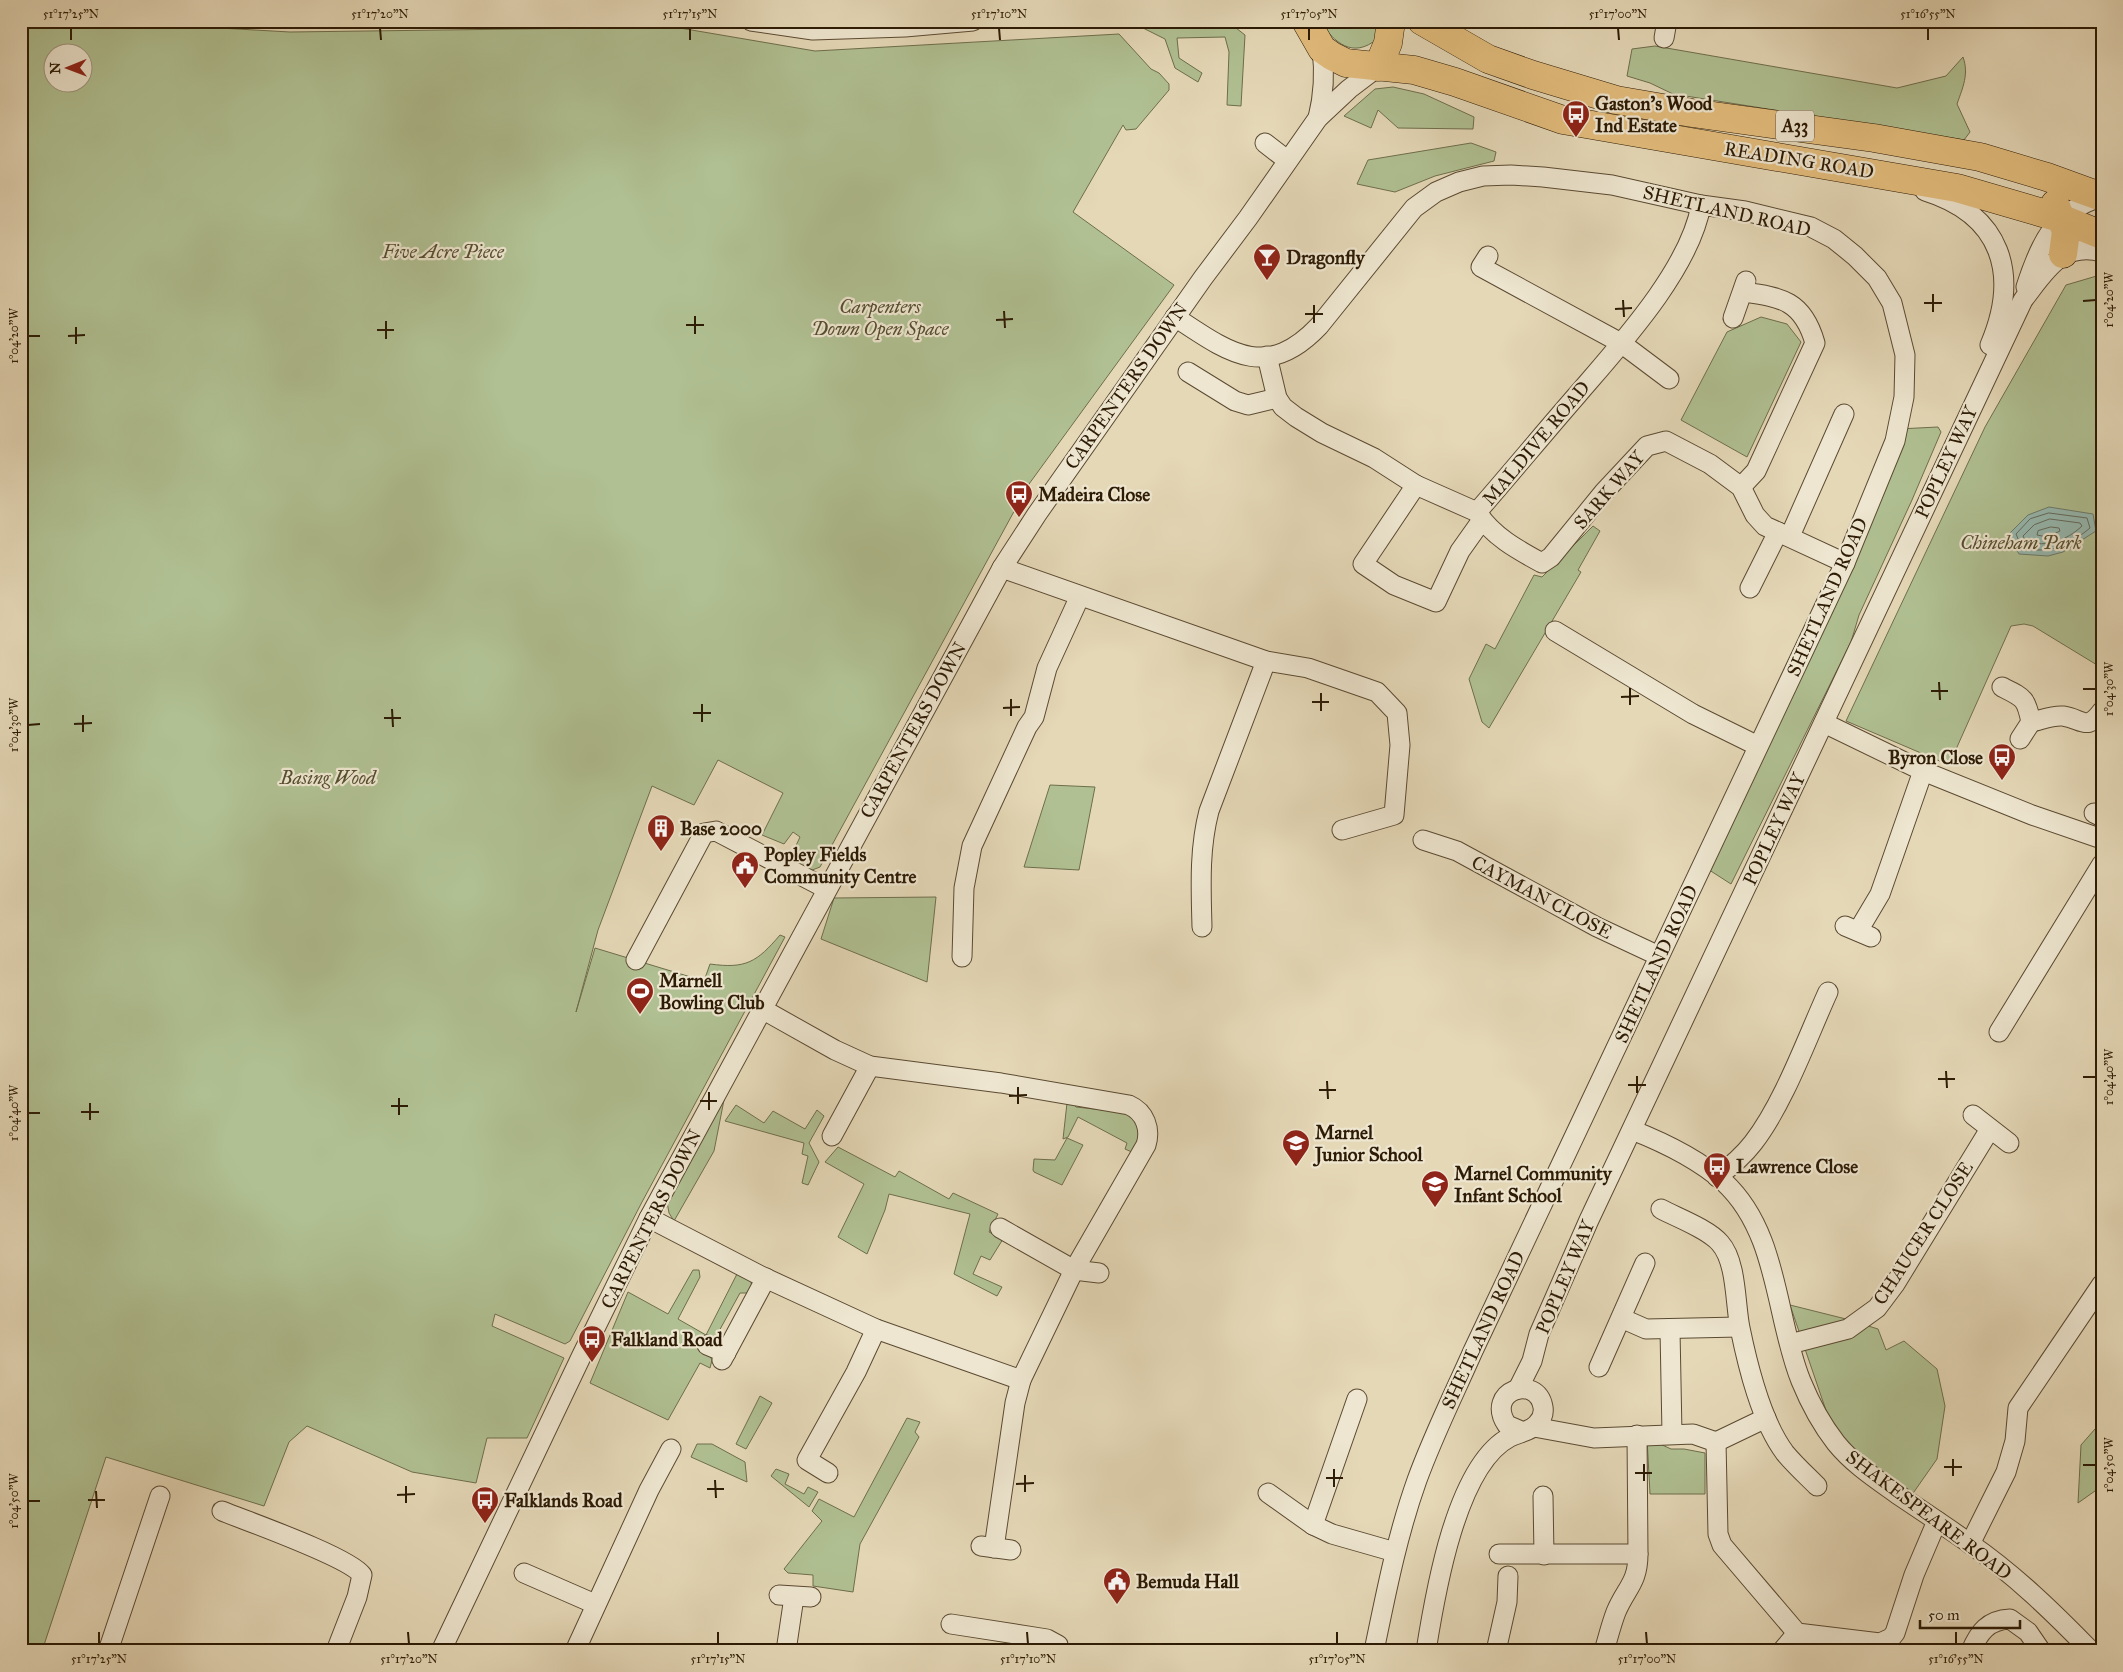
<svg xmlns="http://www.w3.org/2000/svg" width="2123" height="1672" font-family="'IM FELL Great Primer',serif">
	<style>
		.green { fill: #b0c092; stroke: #6e6e4c; fill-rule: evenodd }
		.water { fill: #96b9b1; stroke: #6c7a6c }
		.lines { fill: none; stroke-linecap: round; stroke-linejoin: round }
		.shore { stroke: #626a5b; stroke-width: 1 }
		.minor-casing { stroke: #5b4a32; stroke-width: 21 }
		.highway-casing { stroke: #2d1b05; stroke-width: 29 }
		.minor { stroke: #eee6d0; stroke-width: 19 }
		.highway { stroke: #e2bc7c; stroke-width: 28 }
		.ticks { fill: none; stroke: #2d1b05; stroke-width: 2 }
		.labels { text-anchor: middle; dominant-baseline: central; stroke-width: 4.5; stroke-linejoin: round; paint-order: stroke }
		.shield { fill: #eee6d0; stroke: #675842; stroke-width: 1 }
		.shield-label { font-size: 18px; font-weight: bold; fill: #2d1b05 }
		.poi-label { font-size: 19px; font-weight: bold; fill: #2d1b05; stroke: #eee6d0; text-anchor: start }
		.street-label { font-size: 19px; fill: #2d1b05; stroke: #eee6d0 }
		.park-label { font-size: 19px; font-style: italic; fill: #544d2f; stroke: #eee6d0 }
		.neatline { fill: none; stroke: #2d1b05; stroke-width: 2 }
		.ticks-label { font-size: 12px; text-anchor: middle; fill: #2d1b05 }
	</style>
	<rect width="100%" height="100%" fill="#e5d8b7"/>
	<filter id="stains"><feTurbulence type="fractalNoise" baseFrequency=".004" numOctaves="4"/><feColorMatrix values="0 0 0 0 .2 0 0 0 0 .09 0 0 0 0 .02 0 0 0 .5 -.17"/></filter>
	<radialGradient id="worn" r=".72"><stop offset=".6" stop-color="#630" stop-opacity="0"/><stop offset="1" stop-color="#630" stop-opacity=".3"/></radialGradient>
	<g class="green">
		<path d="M21 21H165L184 26 290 32 674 27 815 51 1119 34 1151 69 1159 73 1169 84V90L1136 129 1126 130 1123 125 1073 212 1174 285 1029 484 820 867 807 872 793 864V852L800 837 793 832 784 844 762 835 783 793 718 760 694 805 652 786 598 930 576 1012 595 948 704 981 710 964C746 969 757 962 780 935L785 937 642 1202 570 1341 565 1344 495 1314 492 1326 564 1358 527 1438H487L476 1483 412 1472 307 1426 289 1442 264 1506 106 1457 42 1651H21ZM52 52H82V82H52Z"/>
		<path d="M1320 21H1381L1377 39C1353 59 1334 43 1320 21Z"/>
		<polygon points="1143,28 1236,28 1245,35 1241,106 1227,105 1229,52 1225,37 1177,38 1179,58 1202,73 1198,82 1175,68 1165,39"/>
		<path d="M1655 46 1897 88 1946 76 1963 57C1969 74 1963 87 1957 104L1970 132 1964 140 1673 94 1650 83 1627 76 1632 49Z"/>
		<polygon points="1393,87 1424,94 1474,117 1473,129 1398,128 1378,110 1371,128 1344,116 1375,89"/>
		<polygon points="1471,143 1496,152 1494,161 1435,176 1395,192 1357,184 1368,160"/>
		<polygon points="2100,275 2102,275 2102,668 2033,626 2024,624 2011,626 1949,765 1846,721 1985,427 2066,285"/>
		<polygon points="1761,317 1787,324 1801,342 1747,457 1681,420 1727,332"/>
		<polygon points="1938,427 1941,432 1912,500 1859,615 1851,642 1731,884 1703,866 1898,429"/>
		<polygon points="1593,526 1600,531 1578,570 1581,572 1489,728 1482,722 1469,679 1486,644 1495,649 1534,575 1542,577"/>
		<polygon points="1050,785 1095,787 1079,870 1024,867"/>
		<polygon points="936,897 927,982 821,939 834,898"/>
		<polygon points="724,1100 714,1151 674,1221 669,1213 667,1202"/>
		<polygon points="1067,1103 1072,1103 1076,1107 1112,1111 1116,1108 1134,1116 1141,1131 1134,1153 1125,1149 1127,1143 1078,1117 1068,1137 1063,1139"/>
		<polygon points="736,1105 764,1123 773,1111 805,1129 817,1110 824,1116 809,1143 819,1162 808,1185 802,1183 808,1156 802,1154 804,1143 725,1121"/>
		<polygon points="1067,1138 1083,1145 1062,1185 1034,1172 1033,1170 1034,1159 1055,1160"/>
		<polygon points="838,1147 895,1177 899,1171 949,1199 953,1193 998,1214 989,1232 1003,1239 990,1260 981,1256 973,1274 1002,1287 997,1296 954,1274 970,1214 889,1194 885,1210 867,1254 838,1237 864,1184 825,1162"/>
		<path d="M693 1270H699L700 1277 678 1319 706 1335 738 1272C749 1277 753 1281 752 1293H740L718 1333 726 1339 718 1342 709 1354 712 1360 710 1368 700 1363 668 1420 590 1383 628 1292 668 1314Z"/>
		<polygon points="1790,1305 1846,1319 1878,1329 1886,1350 1904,1341 1937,1369 1945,1406 1937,1459 1909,1499 1870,1475 1831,1425"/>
		<polygon points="760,1396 772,1403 746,1449 736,1444"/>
		<polygon points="907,1418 920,1422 915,1432 919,1437 860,1544 853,1592 813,1586 813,1575 788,1573 784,1569 822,1521 812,1511 819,1499 854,1517"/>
		<polygon points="2102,1421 2102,1486 2078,1503 2081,1445"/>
		<polygon points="1647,1438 1671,1449 1684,1449 1705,1453 1705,1494 1650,1494"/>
		<polygon points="697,1444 712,1444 745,1462 747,1482 691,1457"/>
		<polygon points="776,1469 789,1474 785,1484 804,1494 808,1487 818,1492 809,1507 771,1476"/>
		<polygon points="1797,1633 1879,1651 1785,1651"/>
	</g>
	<polygon class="water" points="2049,507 2093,514 2096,531 2063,552 2048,556 2019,554 2008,535 2028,515"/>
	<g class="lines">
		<g class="shore">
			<path d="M2049 513 2087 518 2090 528C2068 546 2051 554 2022 548L2016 534 2030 519Z"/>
			<path d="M2050 519 2080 523 2082 526C2066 541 2047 547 2026 542L2023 536 2034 525Z"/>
			<polygon points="2051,527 2059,528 2060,531 2047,537 2037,535 2038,531"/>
		</g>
		<g class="minor-casing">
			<g id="minor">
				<polyline points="751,21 813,30 905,27 973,21"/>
				<polyline points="1664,38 1667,21"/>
				<path d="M1318 118C1324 94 1325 73 1322 49"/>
				<polyline points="1265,143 1287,160"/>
				<path d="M1925 191C2002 215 2020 274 1990 345"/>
				<polyline points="1488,256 1481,267 1621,343 1669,379"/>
				<path d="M2026 287C2040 243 2055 211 2101 197"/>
				<path d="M1175 317C1228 352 1266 382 1319 326L1414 208 1436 192 1459 182 1483 176 1511 175 1543 177 1612 185 1701 205 1745 211 1811 227 1834 239 1855 256 1877 278 1892 303 1905 355 1904 397 1895 441 1845 563 1473 1351C1454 1394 1433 1436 1417 1480 1397 1536 1386 1593 1374 1651"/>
				<polyline points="1733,318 1746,281"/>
				<polyline points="1267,356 1277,398 1283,407 1296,417 1322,433 1374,458 1416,485 1477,512"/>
				<polyline points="1188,372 1235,401 1248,405 1277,398"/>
				<polyline points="1416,485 1363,564 1394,585 1436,602 1460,551 1482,520"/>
				<path d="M1741 487 1756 471 1815 343C1803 301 1782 297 1743 292"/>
				<path d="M1477 512C1492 536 1518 550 1542 563L1551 557 1604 492 1647 446 1666 441 1710 464 1741 487 1755 515 1765 526 1845 563"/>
				<path d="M1477 512C1511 473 1544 433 1578 394 1620 345 1690 269 1701 205"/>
				<polyline points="1790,536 1844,414"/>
				<polyline points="1002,568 1266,661 1308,668 1377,692 1397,713 1400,745 1394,815 1342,830"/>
				<polyline points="1750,588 1778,532"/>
				<polyline points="1555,631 1693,714 1758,746"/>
				<path d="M2002 687C2024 698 2026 698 2031 722L2020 739"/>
				<path d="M2031 722C2041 720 2053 715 2063 716 2083 719 2086 732 2102 711"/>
				<polyline points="1824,723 1923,771 2032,815 2102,839"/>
				<polyline points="2094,813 2102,817"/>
				<polyline points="1423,840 1457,851 1597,927 1659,956"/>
				<polyline points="1845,926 1871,937"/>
				<path d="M1202 927C1201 888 1199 849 1209 811L1266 661"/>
				<polyline points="1858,931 1880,894 1923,771"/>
				<polyline points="962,957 964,888 972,846 1027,727 1034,717 1047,668 1080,596"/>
				<polyline points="636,960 704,833 716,831 827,889"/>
				<polyline points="1999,1032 2102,864"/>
				<polyline points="1973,1115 2009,1143"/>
				<path d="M1632 1130C1665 1143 1698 1159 1724 1182 1779 1233 1775 1317 1801 1381 1810 1403 1822 1425 1836 1443 1853 1464 1876 1479 1897 1494 1921 1510 1945 1526 1969 1543 2014 1574 2053 1612 2091 1651"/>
				<polyline points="832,1136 870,1066"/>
				<path d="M1717 1177C1730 1167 1743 1156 1753 1143 1784 1103 1807 1038 1828 992"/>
				<path d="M1661 1209C1678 1218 1708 1229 1720 1243 1737 1262 1735 1304 1740 1328 1748 1367 1761 1421 1785 1453 1795 1465 1806 1475 1817 1486"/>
				<path d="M649 1218 761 1276 876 1329 1021 1380 1074 1270 1146 1145C1151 1129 1145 1112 1129 1105L1001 1083 870 1066 835 1050 762 1009"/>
				<polyline points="1000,1228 1074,1270 1099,1273"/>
				<polyline points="1621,1318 1646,1329 1739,1327"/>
				<polyline points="1670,1330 1672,1434"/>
				<polyline points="1790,1344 1848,1329 1877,1308 1895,1284 1990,1129"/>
				<polyline points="707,1345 726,1353"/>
				<polyline points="722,1360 766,1278"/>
				<polyline points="1599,1367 1645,1263"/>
				<path d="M1518 1389 1532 1361 1539 1334 1589 1220 2023 300C2045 272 2061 241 2102 252"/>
				<polyline points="1534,1427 1594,1438 1693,1434 1716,1442"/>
				<polyline points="1716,1442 1718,1534 1722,1545 1797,1633 1880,1643 1891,1638 1895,1633 1914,1575 1937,1521"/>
				<polyline points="1716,1442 1766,1418"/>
				<polyline points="828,1473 807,1460 856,1372 876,1329"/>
				<polyline points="1268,1493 1313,1525 1332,1534 1395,1552"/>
				<polyline points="1543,1496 1544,1555"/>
				<path d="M222 1511C249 1522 349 1557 362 1575L357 1597 336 1651"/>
				<polyline points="1313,1525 1357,1399"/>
				<polyline points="1970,1544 2006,1472 2015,1441 2018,1408 2102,1284"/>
				<polyline points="981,1546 1011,1550"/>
				<polyline points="994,1548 1015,1403 1021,1380"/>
				<polyline points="1499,1554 1638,1554 1637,1435"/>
				<polyline points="524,1573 595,1604"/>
				<polyline points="779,1595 811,1597"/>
				<polyline points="951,1624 1047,1639 1058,1645 1058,1651"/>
				<polyline points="108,1651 160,1496"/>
				<polyline points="441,1651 581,1357 649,1218 1002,568 1037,514 1203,278 1248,218 1318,118 1349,89 1378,67"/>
				<polyline points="575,1651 649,1490 671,1449"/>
				<polyline points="786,1651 794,1597"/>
				<path d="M1426 1651C1435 1594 1456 1465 1510 1437 1518 1433 1531 1431 1537 1424 1542 1419 1544 1413 1543 1407 1537 1373 1484 1391 1507 1425L1521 1431"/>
				<polyline points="1496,1651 1507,1602 1508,1576"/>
				<path d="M1604 1651C1608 1638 1611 1625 1616 1612 1626 1588 1638 1583 1638 1554"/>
				<polyline points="1782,1651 1797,1633"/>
				<path d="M1971 1651C1979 1632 1988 1620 2010 1619L2028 1632 2041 1651"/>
			</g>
		</g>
		<g class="highway-casing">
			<g id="highway">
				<polyline points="1306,21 1322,49 1332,56 1346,63 1414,70 1455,82 1563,120 1957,188 2060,218 2102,235"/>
				<polyline points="1422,21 1488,59 1533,75 1616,100 1692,113 1874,138 1980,157 2047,177 2102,197"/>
				<polyline points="1378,67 1388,43 1391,21"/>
				<polyline points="2055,204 2066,231 2063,254"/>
			</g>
		</g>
		<use href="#minor" class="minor"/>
		<use href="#highway" class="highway"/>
	</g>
	<path class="ticks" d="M71 28V40M380 28 381 40M690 28V40M999 28 1000 40M1309 28V40M1618 28 1619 40M1928 28V40M1933 294V312M1623 300 1624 317M2083 301 2096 300M1924 303H1942M1314 305V323M1615 309 1632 308M1004 311 1005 328M1305 314H1323M695 316V334M996 320 1013 319M386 321V339M686 325H704M76 327V344M377 330H394M28 336H40M68 336 85 335M1939 682 1940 700M1630 688V705M2083 689H2096M1931 691H1948M1321 693V711M1621 697 1639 696M1011 699V716M1312 702H1329M702 704V722M1003 708 1020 707M392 709 393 727M693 713H711M83 715V732M384 718H401M74 724 92 723M28 725 40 724M1946 1071 1947 1088M1637 1076V1093M2083 1077H2096M1938 1079H1955M1327 1081 1328 1099M1628 1085H1646M1018 1087V1104M1319 1090H1336M709 1092V1110M1009 1096 1027 1095M399 1098V1115M700 1101H717M90 1103V1120M391 1106H408M81 1112H99M28 1113H40M1953 1459V1476M1644 1464V1481M2083 1465H2096M1944 1467H1962M1334 1469V1487M1635 1473H1652M1025 1475V1492M1326 1478H1343M715 1480 716 1498M1016 1484 1034 1483M406 1486V1503M707 1489H724M96 1491 97 1508M397 1495 415 1494M88 1500H105M28 1501H40M99 1632V1644M408 1632 409 1644M718 1632V1644M1027 1632 1028 1644M1337 1632V1644M1646 1632 1647 1644M1956 1632V1644"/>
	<defs>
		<g id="bus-pin" transform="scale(1.4375)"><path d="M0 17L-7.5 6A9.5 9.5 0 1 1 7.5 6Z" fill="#8f2418" stroke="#eee6d0"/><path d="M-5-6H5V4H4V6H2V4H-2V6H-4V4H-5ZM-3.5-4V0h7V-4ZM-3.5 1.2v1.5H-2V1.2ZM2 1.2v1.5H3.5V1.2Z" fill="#fff"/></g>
		<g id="bar-pin" transform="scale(1.4375)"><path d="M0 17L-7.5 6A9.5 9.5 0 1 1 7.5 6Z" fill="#8f2418" stroke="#eee6d0"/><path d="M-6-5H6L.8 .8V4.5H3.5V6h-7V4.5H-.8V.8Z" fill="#fff"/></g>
		<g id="building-pin" transform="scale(1.4375)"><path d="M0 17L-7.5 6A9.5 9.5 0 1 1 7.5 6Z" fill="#8f2418" stroke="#eee6d0"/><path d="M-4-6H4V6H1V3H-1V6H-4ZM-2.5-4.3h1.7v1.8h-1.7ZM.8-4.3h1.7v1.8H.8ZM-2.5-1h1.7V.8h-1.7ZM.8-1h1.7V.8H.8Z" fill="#fff"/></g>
		<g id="civic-pin" transform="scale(1.4375)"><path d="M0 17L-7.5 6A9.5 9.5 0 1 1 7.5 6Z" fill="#8f2418" stroke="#eee6d0"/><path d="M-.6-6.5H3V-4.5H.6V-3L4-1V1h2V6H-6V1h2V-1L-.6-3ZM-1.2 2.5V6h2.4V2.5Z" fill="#fff"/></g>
		<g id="stadium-pin" transform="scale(1.4375)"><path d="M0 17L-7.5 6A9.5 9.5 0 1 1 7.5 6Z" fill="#8f2418" stroke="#eee6d0"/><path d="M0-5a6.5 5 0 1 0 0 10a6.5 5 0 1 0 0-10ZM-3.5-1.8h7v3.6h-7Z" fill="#fff"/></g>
		<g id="school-pin" transform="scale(1.4375)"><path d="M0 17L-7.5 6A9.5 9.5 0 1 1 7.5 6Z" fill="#8f2418" stroke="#eee6d0"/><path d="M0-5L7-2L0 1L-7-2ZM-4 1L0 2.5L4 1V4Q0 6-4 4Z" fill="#fff"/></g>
	</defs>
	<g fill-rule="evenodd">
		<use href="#bus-pin" x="1576" y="114"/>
		<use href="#bar-pin" x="1267" y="257"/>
		<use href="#bus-pin" x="1019" y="494"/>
		<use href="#bus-pin" x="2002" y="757"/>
		<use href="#building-pin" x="661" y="828"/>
		<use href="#civic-pin" x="745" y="865"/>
		<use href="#stadium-pin" x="640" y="991"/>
		<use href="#school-pin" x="1296" y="1143"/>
		<use href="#bus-pin" x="1717" y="1166"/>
		<use href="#school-pin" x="1435" y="1184"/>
		<use href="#bus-pin" x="592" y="1339"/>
		<use href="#bus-pin" x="485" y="1500"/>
		<use href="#civic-pin" x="1117" y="1581"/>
	</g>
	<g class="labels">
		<rect class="shield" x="1776" y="110.5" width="38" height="31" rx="4"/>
		<g class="shield-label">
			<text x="1795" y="126">A33</text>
		</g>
		<g class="poi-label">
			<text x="1595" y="103">Gaston's Wood<tspan x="1595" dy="22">Ind Estate</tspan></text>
			<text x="1286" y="257">Dragonfly</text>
			<text x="1038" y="494">Madeira Close</text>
			<text x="1983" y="757" text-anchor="end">Byron Close</text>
			<text x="680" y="828">Base 2000</text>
			<text x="764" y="854">Popley Fields<tspan x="764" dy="22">Community Centre</tspan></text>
			<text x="659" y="980">Marnell<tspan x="659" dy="22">Bowling Club</tspan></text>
			<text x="1315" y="1132">Marnel<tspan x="1315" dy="22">Junior School</tspan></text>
			<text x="1736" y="1166">Lawrence Close</text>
			<text x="1454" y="1173">Marnel Community<tspan x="1454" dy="22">Infant School</tspan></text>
			<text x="611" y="1339">Falkland Road</text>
			<text x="504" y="1500">Falklands Road</text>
			<text x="1136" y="1581">Bemuda Hall</text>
		</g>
		<g class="street-label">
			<text transform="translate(1799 160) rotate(9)">READING ROAD</text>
			<text transform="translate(1727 211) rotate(13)">SHETLAND ROAD</text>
			<text transform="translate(1126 386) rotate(-55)">CARPENTERS DOWN</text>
			<text transform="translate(1536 443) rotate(-50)">MALDIVE ROAD</text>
			<text transform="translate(1946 462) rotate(-65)">POPLEY WAY</text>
			<text transform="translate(1609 490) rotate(-49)">SARK WAY</text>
			<text transform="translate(1827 597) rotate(-66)">SHETLAND ROAD</text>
			<text transform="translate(913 730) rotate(-61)">CARPENTERS DOWN</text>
			<text transform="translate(1774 829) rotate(-65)">POPLEY WAY</text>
			<text transform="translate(1542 897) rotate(28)">CAYMAN CLOSE</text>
			<text transform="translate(1656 964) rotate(-65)">SHETLAND ROAD</text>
			<text transform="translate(651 1219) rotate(-63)">CARPENTERS DOWN</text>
			<text transform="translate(1923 1233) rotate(-57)">CHAUCER CLOSE</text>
			<text transform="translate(1565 1277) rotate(-67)">POPLEY WAY</text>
			<text transform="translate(1483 1330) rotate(-65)">SHETLAND ROAD</text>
			<text transform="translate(1929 1515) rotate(37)">SHAKESPEARE ROAD</text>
		</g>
		<g class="park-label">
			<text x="443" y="251">Five Acre Piece</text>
			<text x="880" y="306">Carpenters<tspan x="880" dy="22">Down Open Space</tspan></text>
			<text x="2021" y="542">Chineham Park</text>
			<text x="328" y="777">Basing Wood</text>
		</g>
	</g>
	<rect width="2123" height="1672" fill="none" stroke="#e5d8b7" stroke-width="55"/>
	<g transform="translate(68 68) rotate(269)"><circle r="24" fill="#eee6d0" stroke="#a1957f"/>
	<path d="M0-4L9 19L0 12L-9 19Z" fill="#8f2418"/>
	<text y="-8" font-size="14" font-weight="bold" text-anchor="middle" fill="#2d1b05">N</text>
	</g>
	<path d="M1920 1620v8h100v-8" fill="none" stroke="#2d1b05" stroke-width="2.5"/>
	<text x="1928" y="1620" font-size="15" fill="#2d1b05" stroke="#eee6d0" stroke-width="4" paint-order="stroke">50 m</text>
	<rect x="28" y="28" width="2068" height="1616" class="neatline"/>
	<g class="ticks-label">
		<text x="71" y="18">51°17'25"N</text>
		<text x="380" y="18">51°17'20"N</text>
		<text x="690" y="18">51°17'15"N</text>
		<text x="999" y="18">51°17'10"N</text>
		<text x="1309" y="18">51°17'05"N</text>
		<text x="1618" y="18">51°17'00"N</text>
		<text x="1928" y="18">51°16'55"N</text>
		<text transform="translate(2109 300) rotate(-90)" y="4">1°04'20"W</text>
		<text transform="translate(14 336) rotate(-90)" y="4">1°04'20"W</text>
		<text transform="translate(2109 689) rotate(-90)" y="4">1°04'30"W</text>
		<text transform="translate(14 725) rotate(-90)" y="4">1°04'30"W</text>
		<text transform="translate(2109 1077) rotate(-90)" y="4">1°04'40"W</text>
		<text transform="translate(14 1113) rotate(-90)" y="4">1°04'40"W</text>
		<text transform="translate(2109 1465) rotate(-90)" y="4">1°04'50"W</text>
		<text transform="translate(14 1501) rotate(-90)" y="4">1°04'50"W</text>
		<text x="99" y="1663">51°17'25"N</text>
		<text x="409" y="1663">51°17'20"N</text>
		<text x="718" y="1663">51°17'15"N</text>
		<text x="1028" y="1663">51°17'10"N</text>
		<text x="1337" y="1663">51°17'05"N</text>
		<text x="1647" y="1663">51°17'00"N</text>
		<text x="1956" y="1663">51°16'55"N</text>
	</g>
	<rect width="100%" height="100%" filter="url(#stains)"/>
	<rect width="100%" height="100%" fill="url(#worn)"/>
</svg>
